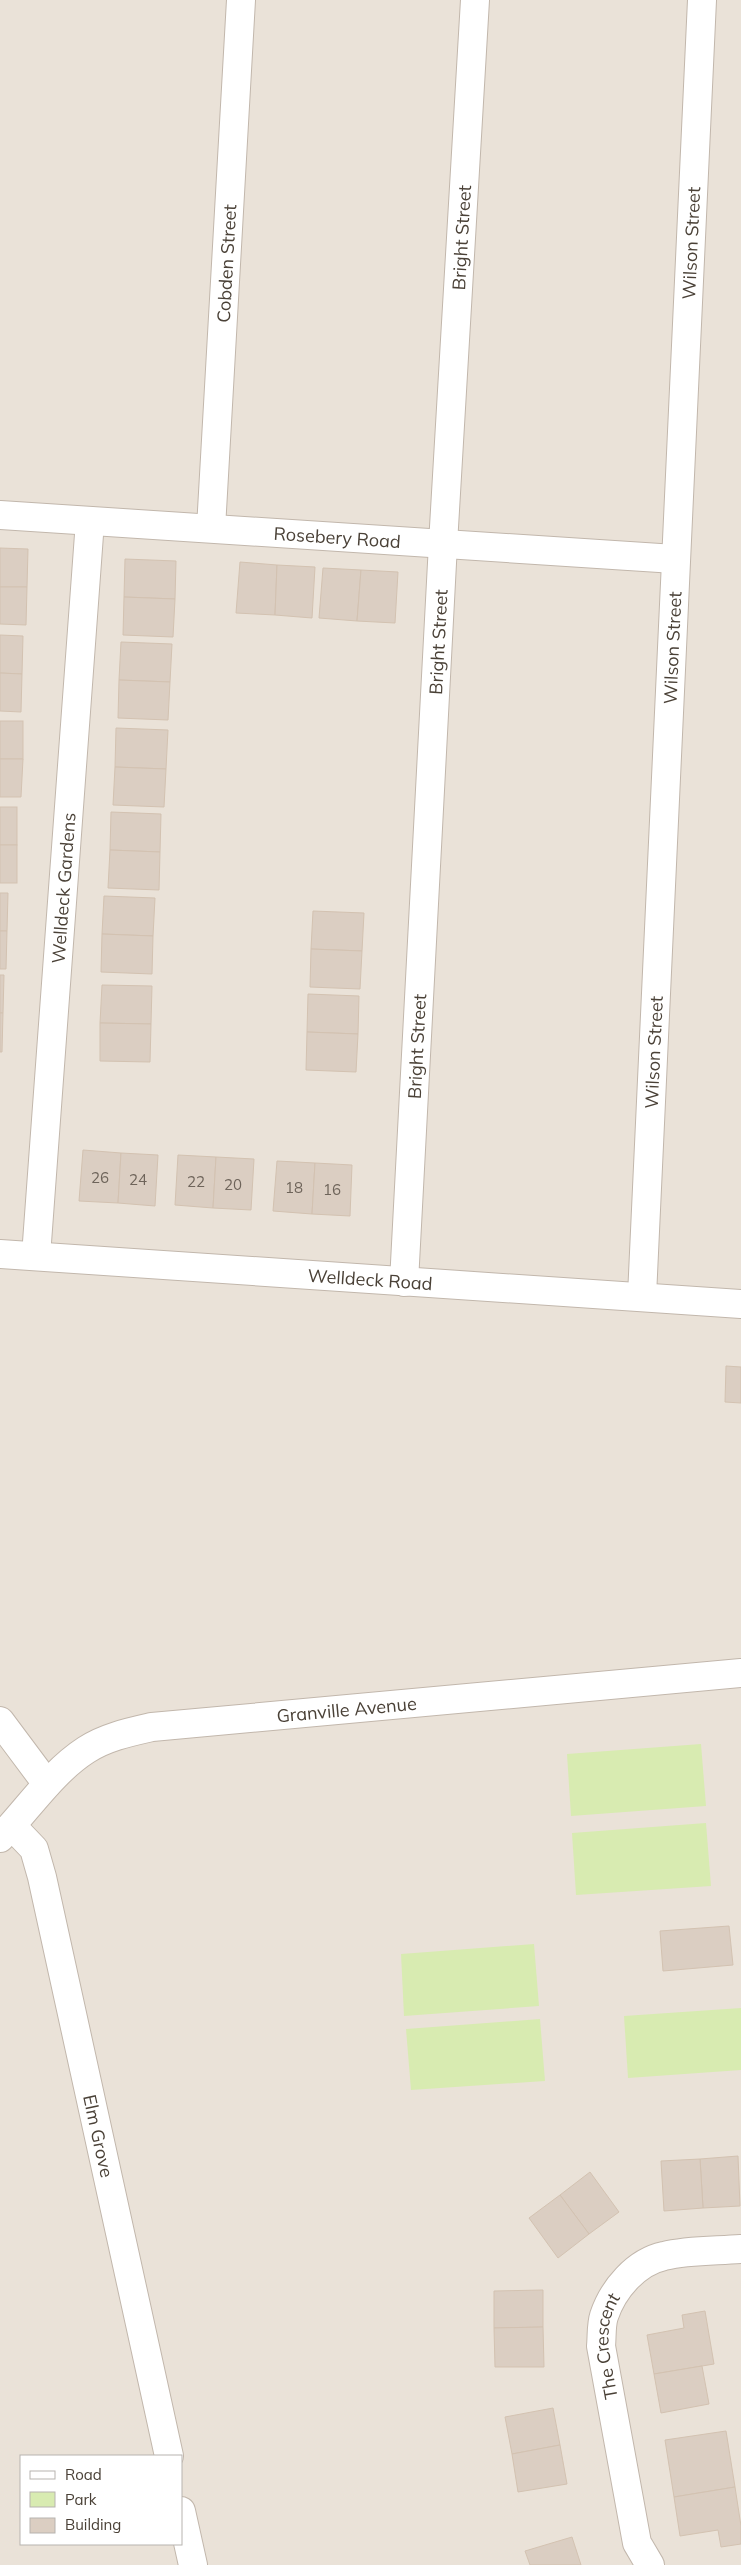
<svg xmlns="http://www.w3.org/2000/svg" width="741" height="2565" font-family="Mulish,sans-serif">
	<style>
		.residential { fill: #eae2d8; fill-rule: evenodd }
		.green { fill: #d8ebb1 }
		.building { fill: #dbcec2; stroke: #d3c2b1 }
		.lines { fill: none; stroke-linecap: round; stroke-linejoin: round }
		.street-casing { stroke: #c2b7ac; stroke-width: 30 }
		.street { stroke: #fff; stroke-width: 28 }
		.labels { text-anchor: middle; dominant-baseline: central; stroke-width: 4; stroke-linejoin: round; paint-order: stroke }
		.number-label { font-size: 15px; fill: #6e645a }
		.street-label { font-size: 18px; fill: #4a4137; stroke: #fff }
	</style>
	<rect width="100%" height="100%" fill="#f6f1ea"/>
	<path class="residential" d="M0 0H741V2565H0ZM21 2456H181V2544H21Z"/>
	<g class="green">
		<polygon points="701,1744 706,1806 571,1816 567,1754"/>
		<polygon points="706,1823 711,1886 576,1895 572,1833"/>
		<polygon points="534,1944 539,2006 404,2016 401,1954"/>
		<polygon points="741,2008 741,2070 628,2078 624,2016"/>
		<polygon points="540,2019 545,2081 411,2090 406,2029"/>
	</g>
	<g class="building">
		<polygon points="0,548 28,549 27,587 0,587"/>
		<polygon points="125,559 176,561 175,599 124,597"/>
		<polygon points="240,562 277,565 275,615 236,613"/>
		<polygon points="277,565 315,567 312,618 275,615"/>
		<polygon points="323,568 361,570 357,621 319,618"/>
		<polygon points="361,570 398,572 395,623 357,621"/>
		<polygon points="0,587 27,587 26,625 0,624"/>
		<polygon points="124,597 175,599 173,637 123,635"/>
		<polygon points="0,635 23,636 22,674 0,673"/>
		<polygon points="121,642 172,644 170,682 119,680"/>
		<polygon points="0,673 22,674 21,712 0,711"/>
		<polygon points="119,680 170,682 168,720 118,718"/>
		<rect x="0" y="721" width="23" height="38"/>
		<polygon points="116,728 168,730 166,769 115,767"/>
		<polygon points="0,759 23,759 21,797 0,797"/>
		<polygon points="115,767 166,769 164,807 113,805"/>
		<rect x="0" y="807" width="17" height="38"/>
		<polygon points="111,812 161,814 160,852 110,850"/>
		<rect x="0" y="845" width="17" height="38"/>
		<polygon points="110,850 160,852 159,890 108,888"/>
		<polygon points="0,893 8,893 7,931 0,931"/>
		<polygon points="104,896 155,898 153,936 102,934"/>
		<polygon points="313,911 364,913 362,951 311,949"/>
		<polygon points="0,931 7,931 6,969 0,969"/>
		<polygon points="102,934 153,936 152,974 101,972"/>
		<polygon points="311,949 362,951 360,989 310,987"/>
		<polygon points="0,975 4,975 3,1013 0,1013"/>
		<polygon points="102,985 152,986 151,1024 100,1023"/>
		<polygon points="308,994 359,996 358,1034 307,1032"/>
		<polygon points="0,1013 3,1013 2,1052 0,1052"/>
		<polygon points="100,1023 151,1024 150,1062 100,1061"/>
		<polygon points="307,1032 358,1034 356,1072 306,1070"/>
		<polygon points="83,1150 121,1153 118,1203 79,1201"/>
		<polygon points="121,1153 158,1155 155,1206 118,1203"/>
		<polygon points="178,1155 216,1157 213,1208 175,1205"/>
		<polygon points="216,1157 254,1159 251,1210 213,1208"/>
		<polygon points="277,1161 315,1163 312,1214 273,1211"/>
		<polygon points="315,1163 352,1165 350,1216 312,1214"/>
		<polygon points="726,1366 741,1367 741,1403 725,1402"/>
		<polygon points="729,1926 733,1965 663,1971 660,1931"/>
		<polygon points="738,2156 740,2206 703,2208 700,2159"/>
		<polygon points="700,2159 703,2208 664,2211 661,2161"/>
		<polygon points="590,2172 619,2212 589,2234 560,2195"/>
		<polygon points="560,2195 589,2234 558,2258 529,2218"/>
		<polygon points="543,2290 543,2327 494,2328 494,2291"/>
		<polygon points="705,2311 714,2364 654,2374 647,2335 684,2328 682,2315"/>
		<polygon points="543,2327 544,2367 495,2367 494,2328"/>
		<polygon points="702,2366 709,2404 661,2413 654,2374"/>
		<polygon points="553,2408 560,2445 512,2454 505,2417"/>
		<polygon points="726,2431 735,2487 674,2497 665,2440"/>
		<polygon points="560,2445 567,2484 518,2492 512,2454"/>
		<polygon points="735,2487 741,2526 741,2544 721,2547 718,2530 680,2536 674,2497"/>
		<polygon points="572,2537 581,2565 530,2565 525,2551"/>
	</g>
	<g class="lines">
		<g class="street-casing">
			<g id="street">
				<path id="s1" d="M0 515 675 559"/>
				<path id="s2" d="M211 528 241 0"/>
				<path id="s3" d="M0 1254 741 1304"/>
				<path id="s4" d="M36 1256 90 521"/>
				<path id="s5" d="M404 1282 443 544 475 0"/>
				<path id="s6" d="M642 1296 702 0"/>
				<polyline points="0,1721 47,1784"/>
				<path id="s7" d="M12 1826 34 1849 42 1877 169 2456"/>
				<path id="s8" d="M0 1838C28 1809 52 1772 86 1750 106 1737 130 1732 152 1727L741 1673"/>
				<polyline points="181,2511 193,2565"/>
				<path id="s9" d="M650 2565 637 2543 601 2346C602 2337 601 2325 604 2316 613 2289 636 2262 664 2256 688 2250 716 2251 741 2249"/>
			</g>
		</g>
		<use href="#street" class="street"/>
	</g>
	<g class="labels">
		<g class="number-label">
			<text x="100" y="1177">26</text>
			<text x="138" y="1179">24</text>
			<text x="196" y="1181">22</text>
			<text x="233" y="1184">20</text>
			<text x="294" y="1187">18</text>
			<text x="332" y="1189">16</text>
		</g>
		<g class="street-label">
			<text stroke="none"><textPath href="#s5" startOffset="1046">Bright Street</textPath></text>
			<text stroke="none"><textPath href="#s6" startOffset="1054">Wilson Street</textPath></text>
			<text stroke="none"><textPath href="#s2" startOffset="265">Cobden Street</textPath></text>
			<text stroke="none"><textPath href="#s1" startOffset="338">Rosebery Road</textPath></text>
			<text stroke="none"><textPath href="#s5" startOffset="641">Bright Street</textPath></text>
			<text stroke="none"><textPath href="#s6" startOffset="649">Wilson Street</textPath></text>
			<text stroke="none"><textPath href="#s4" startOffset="369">Welldeck Gardens</textPath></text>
			<text stroke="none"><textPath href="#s5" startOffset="236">Bright Street</textPath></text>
			<text stroke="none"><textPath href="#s6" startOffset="244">Wilson Street</textPath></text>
			<text stroke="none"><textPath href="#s3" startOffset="371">Welldeck Road</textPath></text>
			<text stroke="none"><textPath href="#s8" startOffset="389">Granville Avenue</textPath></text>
			<text stroke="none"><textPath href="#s7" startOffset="326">Elm Grove</textPath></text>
			<text stroke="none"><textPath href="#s9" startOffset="226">The Crescent</textPath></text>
		</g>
	</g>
	<rect x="20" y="2455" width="162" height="90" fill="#ffffff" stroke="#b7b3af"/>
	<rect x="30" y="2471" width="25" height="8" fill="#ffffff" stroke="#b7b3af"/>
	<text x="65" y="2480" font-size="15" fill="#4a4137">Road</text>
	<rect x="30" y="2492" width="25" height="15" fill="#d8ebb1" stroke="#b7b3af"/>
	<text x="65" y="2505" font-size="15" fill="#4a4137">Park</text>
	<rect x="30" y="2518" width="25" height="15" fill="#dbcec2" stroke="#b7b3af"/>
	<text x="65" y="2530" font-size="15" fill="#4a4137">Building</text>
</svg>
